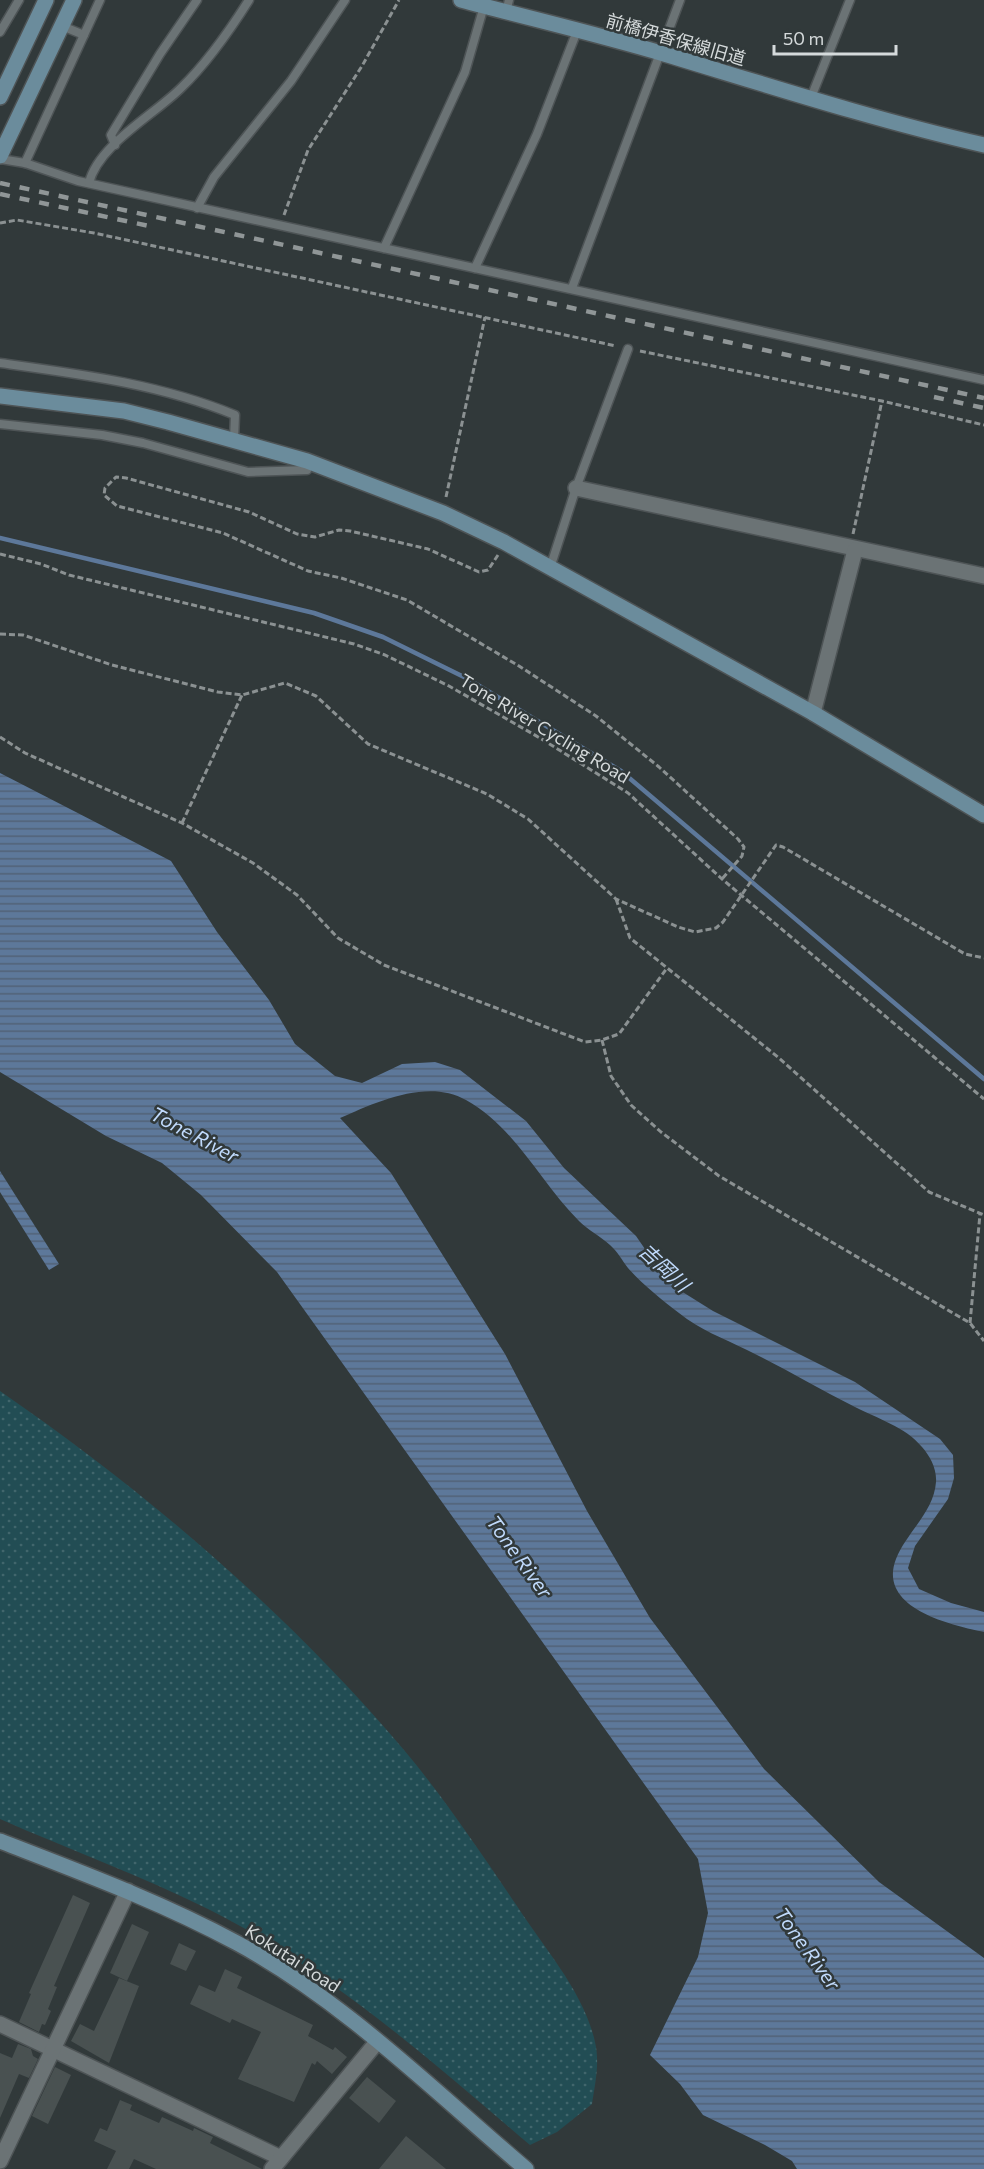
<svg xmlns="http://www.w3.org/2000/svg" width="984" height="2169" font-family="Commissioner,'Noto Sans JP',sans-serif">
	<style>
		.grass { fill: url(#grass-dots) }
		.water { fill: url(#water-rules) }
		.lines { fill: none; stroke-linecap: round; stroke-linejoin: round }
		.stream { stroke: #5d789a; stroke-width: 4.5 }
		.building { fill: #495151 }
		.lane-casing { stroke: #4e5456; stroke-width: 11 }
		.street-casing { stroke: #4e5456; stroke-width: 18 }
		.secondary-casing { stroke: #4e5456; stroke-width: 18 }
		.path { stroke: #8b9192; stroke-width: 3; stroke-dasharray: 6 3; stroke-linecap: butt }
		.lane { stroke: #6b7375; stroke-width: 8 }
		.street { stroke: #6b7375; stroke-width: 15 }
		.secondary { stroke: #6b8c9c; stroke-width: 15 }
		.rail { stroke: #909697; stroke-width: 4.5; stroke-dasharray: 10 10; stroke-linecap: butt }
		.labels { text-anchor: middle; dominant-baseline: central; stroke-width: 5; stroke-linejoin: round; paint-order: stroke }
		.street-label { font-size: 18px; fill: #d5dadb; stroke: #31393a }
		.water-label { font-size: 20px; font-style: italic; fill: #c0dafc; stroke: #31393a }
	</style>
	<defs>
		<pattern id="grass-dots" width="8" height="8" patternUnits="userSpaceOnUse" patternTransform="scale(1.5)"><rect width="8" height="8" fill="#224d54"/><path d="M2 2h.1M6 6h.1" fill="none" stroke="#41666c" stroke-width="1.8" stroke-linecap="round"/></pattern>
		<pattern id="water-rules" width="6" height="5" patternUnits="userSpaceOnUse" patternTransform="scale(1.5)"><rect width="6" height="5" fill="#5d789a"/><path d="M0 2.5h6" fill="none" stroke="#516277"/></pattern>
	</defs>
	<rect width="100%" height="100%" fill="#31393a"/>
	<path class="grass" d="M0 1391C148 1493 288 1613 404 1750 445 1799 481 1853 517 1906 544 1948 584 1992 595 2042 600 2063 595 2084 592 2104L557 2132 530 2145C429 2059 328 1969 208 1909 142 1876 68 1849 0 1819Z"/>
	<g class="water">
		<path d="M0 773 171 861 217 932 269 1000 295 1044 335 1076 362 1083 402 1064 435 1062 460 1070 526 1121 564 1168 636 1236 656 1265 681 1291 713 1311 855 1382 940 1439 953 1455 954 1478 948 1499 915 1546 908 1568 919 1589 951 1603 984 1612V1632C950 1625 877 1608 896 1559 906 1533 934 1512 936 1482 937 1469 930 1456 922 1447 906 1427 876 1418 855 1407 819 1389 784 1368 747 1350 723 1338 700 1330 679 1313 662 1300 642 1284 628 1268 622 1260 617 1251 610 1245 600 1236 588 1230 579 1221 540 1182 516 1128 466 1100 428 1078 376 1102 340 1118L391 1173 505 1354 587 1511 650 1618 764 1769 879 1882 984 1958V2169H797L792 2161 765 2145 703 2115 680 2084 650 2055 698 1957 708 1913 698 1859 277 1272 201 1195 162 1163 106 1136 0 1072Z"/>
		<polygon points="0,1171 59,1264 49,1270 0,1192"/>
	</g>
	<g class="lines">
		<polyline class="stream" points="0,538 314,613 383,637 466,678 621,771 984,1079"/>
	</g>
	<g class="building">
		<polygon points="73,1895 90,1903 54,1986 57,1987 48,2009 51,2011 45,2025 42,2024 39,2032 19,2022 31,1994 29,1993"/>
		<polygon points="132,1924 149,1932 127,1981 110,1973"/>
		<polygon points="179,1943 196,1951 186,1971 170,1964"/>
		<polygon points="225,1969 242,1977 237,1988 313,2025 308,2036 333,2050 335,2047 347,2057 332,2074 317,2061 315,2065 312,2063 294,2102 238,2079 261,2032 232,2019 230,2023 190,2004 199,1985 215,1992"/>
		<polygon points="119,1978 139,1986 109,2063 71,2041 80,2024 94,2031"/>
		<polygon points="18,2044 31,2049 33,2056 38,2059 29,2078 19,2074 0,2118 0,2053 12,2058"/>
		<polygon points="55,2067 71,2075 48,2124 32,2116"/>
		<polygon points="367,2077 396,2101 379,2123 349,2098"/>
		<polygon points="120,2100 132,2105 130,2110 159,2123 162,2117 193,2131 194,2128 213,2137 210,2143 262,2169 156,2169 134,2159 129,2169 107,2169 116,2151 94,2141 100,2128 107,2131"/>
		<polygon points="406,2136 446,2169 379,2169"/>
	</g>
	<g class="lines">
		<g class="lane-casing">
			<g id="lane">
				<polyline points="506,12 509,0"/>
				<polyline points="62,26 84,35"/>
				<polyline points="0,32 19,0"/>
				<polyline points="810,100 850,0"/>
				<polyline points="115,145 111,135 117,125 160,54 197,0"/>
				<polyline points="0,159 25,163 78,181 984,380"/>
				<polyline points="25,163 100,0"/>
				<path d="M89 183C98 145 154 115 181 88 207 63 230 30 249 0"/>
				<polyline points="197,208 214,177 291,81 345,0"/>
				<polyline points="384,248 465,72 484,6"/>
				<polyline points="475,268 537,134 577,31"/>
				<polyline points="572,288 680,0"/>
				<path d="M0 363C80 374 160 384 235 415L234 440"/>
				<polyline points="0,424 102,435 143,443 248,472 307,470 307,461"/>
				<polyline points="550,568 576,488 628,349"/>
			</g>
		</g>
		<g class="street-casing">
			<g id="street">
				<polyline points="576,488 984,576"/>
				<polyline points="813,713 855,550"/>
				<polyline points="0,2024 281,2158"/>
				<polyline points="0,2161 128,1891"/>
				<polyline points="272,2169 377,2042"/>
			</g>
		</g>
		<g class="secondary-casing">
			<g id="secondary">
				<path d="M461 0C528 18 597 34 664 54 770 86 875 120 984 145"/>
				<polyline points="0,97 46,0"/>
				<polyline points="0,156 74,0"/>
				<polyline points="0,396 124,411 168,422 307,461 443,513 504,542 813,713 984,815"/>
				<path d="M0 1841C80 1872 161 1902 237 1943 344 2001 434 2091 526 2169"/>
			</g>
		</g>
		<g class="path">
			<polyline points="284,215 308,150 362,66 399,0"/>
			<polyline points="0,223 17,220 94,233 616,346"/>
			<polyline points="640,351 882,401 984,425"/>
			<polyline points="446,497 485,317"/>
			<polyline points="853,534 882,401"/>
			<polyline points="0,554 41,564 69,575 354,644 385,655 449,686 540,738 628,793 722,879 984,1099"/>
			<polyline points="498,555 488,570 479,572 428,549 350,531 339,530 315,537 297,534 249,512 126,478 116,477 105,488 104,495 117,506 223,533 308,571 341,578 407,600 519,666 596,716 659,767 738,839 744,847 742,856 722,879"/>
			<polyline points="0,634 23,635 112,665 218,692 242,695 285,683 316,696 368,744 487,794 528,819 616,899 678,927 695,932 716,928 723,922 776,845 783,847 965,954 984,958"/>
			<polyline points="0,737 25,753 182,823 253,863 297,895 338,938 384,965 585,1042 602,1040 619,1034 667,968"/>
			<polyline points="182,823 242,695"/>
			<polyline points="616,899 630,938 779,1058 929,1192 984,1215"/>
			<polyline points="602,1040 611,1076 631,1105 661,1132 719,1176 970,1323 984,1341"/>
			<polyline points="970,1323 980,1214"/>
		</g>
		<use href="#lane" class="lane"/>
		<use href="#street" class="street"/>
		<use href="#secondary" class="secondary"/>
		<g class="rail">
			<polyline points="0,183 984,398"/>
			<polyline points="0,194 149,226"/>
			<polyline points="934,397 984,408"/>
		</g>
	</g>
	<g class="labels">
		<g class="street-label">
			<text transform="translate(676 39) rotate(16)">前橋伊香保線旧道</text>
			<text transform="translate(545 728) rotate(31)">Tone River Cycling Road</text>
			<text transform="translate(293 1958) rotate(33)">Kokutai Road</text>
		</g>
		<g class="water-label">
			<text transform="translate(195 1134) rotate(28)">Tone River</text>
			<text transform="translate(665 1267) rotate(43)">吉岡川</text>
			<text transform="translate(520 1556) rotate(54)">Tone River</text>
			<text transform="translate(808 1948) rotate(54)">Tone River</text>
		</g>
	</g>
	<path d="M774 45v9h122v-9" fill="none" stroke="#d5dadb" stroke-width="3"/>
	<text x="783" y="45" font-size="18" fill="#d5dadb" stroke="#31393a" stroke-width="4.5" paint-order="stroke">50 m</text>
</svg>
